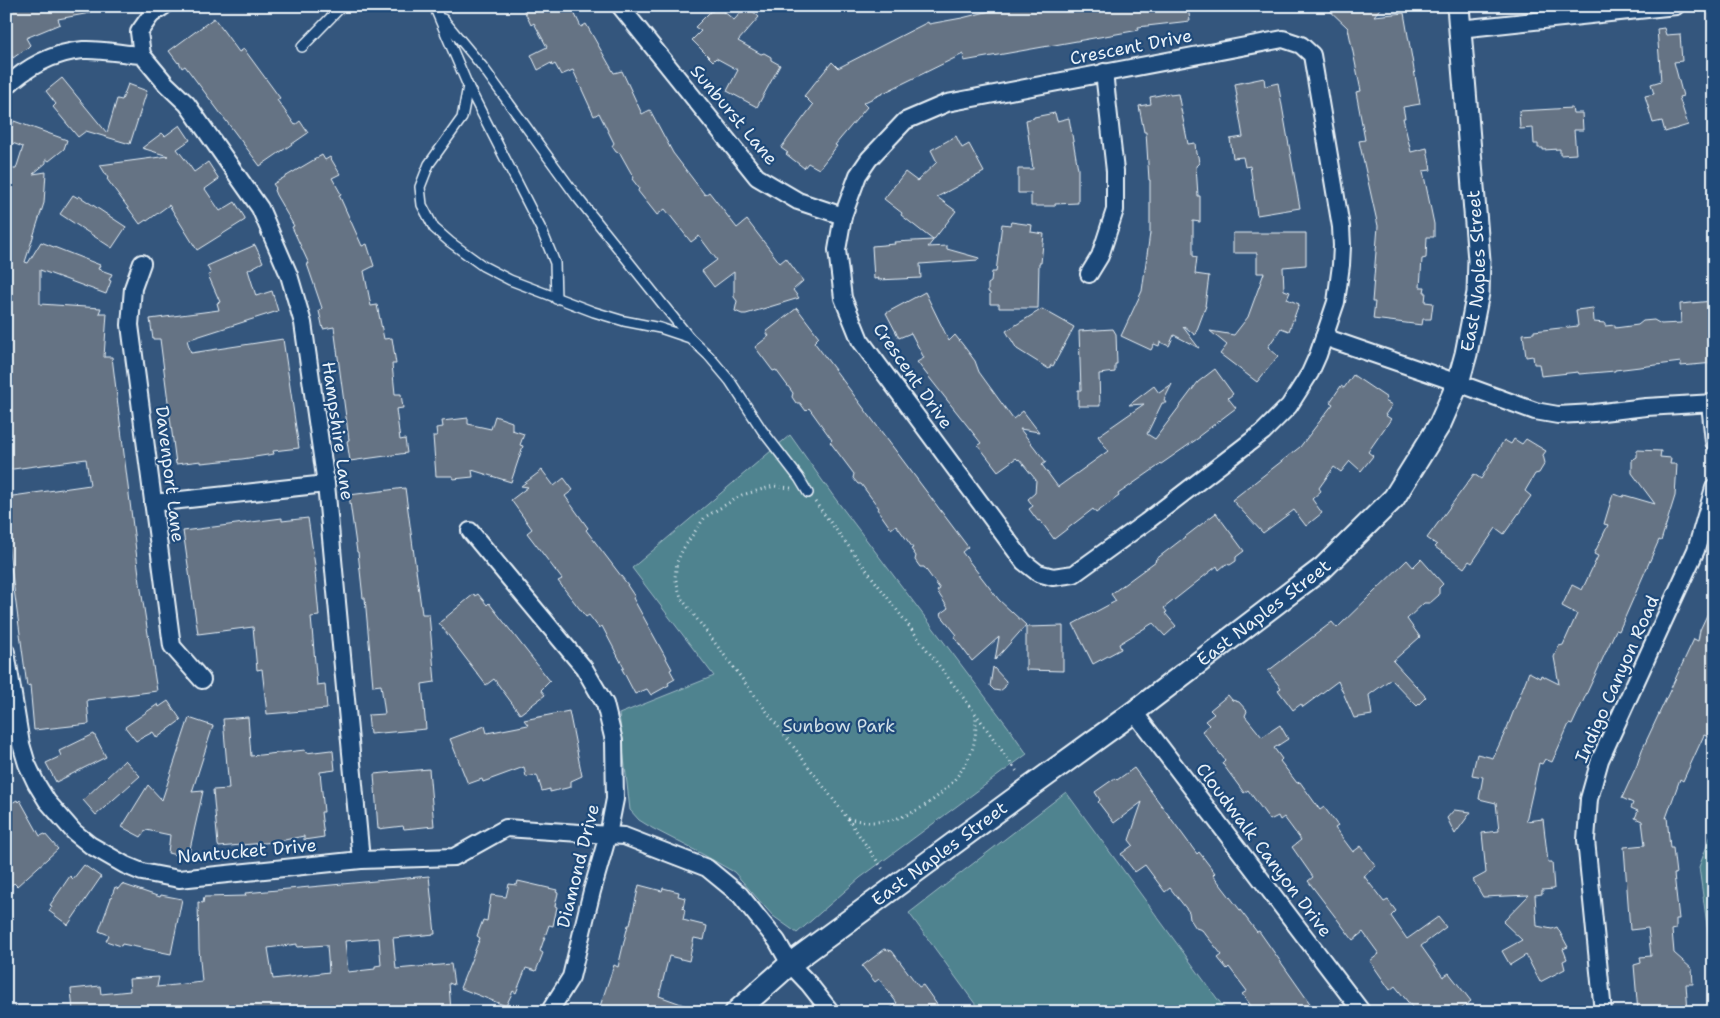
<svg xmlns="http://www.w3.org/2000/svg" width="1720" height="1018" font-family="'Shantell Sans',sans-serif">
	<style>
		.green { fill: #4f838f; stroke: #9cbac4 }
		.building { fill: #657384; stroke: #e8f1f8; fill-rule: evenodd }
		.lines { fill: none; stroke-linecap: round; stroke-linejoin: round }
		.service-casing { stroke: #e8f1f8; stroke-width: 12 }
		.minor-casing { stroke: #e8f1f8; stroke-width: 20 }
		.tertiary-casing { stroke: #e8f1f8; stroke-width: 25 }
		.path { stroke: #e8f1f8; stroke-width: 3; stroke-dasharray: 1 4; stroke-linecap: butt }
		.service { stroke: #1f4a7a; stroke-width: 9 }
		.minor { stroke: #1f4a7a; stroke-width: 16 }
		.tertiary { stroke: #1f4a7a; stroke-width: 21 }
		.labels { text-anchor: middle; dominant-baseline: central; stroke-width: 4.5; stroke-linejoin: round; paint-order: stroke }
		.street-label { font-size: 18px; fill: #e8f1f8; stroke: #1f4a7a }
		.park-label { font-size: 18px; fill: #d1e0e8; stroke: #1f4a7a }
	</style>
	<rect width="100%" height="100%" fill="#34567d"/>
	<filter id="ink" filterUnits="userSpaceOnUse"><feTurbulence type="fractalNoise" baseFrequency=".02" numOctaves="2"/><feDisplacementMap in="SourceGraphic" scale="10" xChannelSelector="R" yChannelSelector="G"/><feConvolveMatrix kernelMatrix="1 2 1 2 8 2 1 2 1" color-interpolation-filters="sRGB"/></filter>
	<g filter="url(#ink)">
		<g class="green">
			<polygon points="790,435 834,497 1009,728 1027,754 860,878 797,933 773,916 734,872 704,855 652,828 639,820 630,810 619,714 714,676 632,568"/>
			<polygon points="1066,792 1227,1012 981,1012 909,913"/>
			<polygon points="1714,827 1714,976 1699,867"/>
		</g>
		<g class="building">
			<polygon points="6,6 89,6 90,13 58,19 60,24 26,38 30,45 27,48 13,58 12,56 6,60"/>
			<polygon points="522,6 571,6 581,27 586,24 614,73 622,71 642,114 650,110 673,153 705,195 709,192 737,228 747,220 780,263 786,258 803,281 793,290 799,298 746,314 742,314 735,311 737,301 734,297 734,272 714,287 702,271 717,260 699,236 691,242 665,209 657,215 638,191 639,188 632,179 634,178 620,153 616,152 612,146 614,143 599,113 594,116 573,70 561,75 555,64 552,66 551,63 538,70 531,55 547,47 534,23 531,25"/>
			<polygon points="717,6 734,20 747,6 759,17 738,41 761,54 764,53 771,57 771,60 780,65 757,107 727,91 738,70 716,58 713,61 692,40 701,31 695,27 711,11 712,12"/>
			<polygon points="1002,6 1188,6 1190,21 1138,27 1139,30 964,61 963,54 863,103 867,107 835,145 837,146 819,169 808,163 804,168 786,154 788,153 781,148 813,105 804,96 832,62 838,68 928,22 929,24 962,18 1002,8"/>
			<polygon points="1325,6 1382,6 1374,16 1404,13 1420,104 1403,107 1405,118 1403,118 1411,152 1427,148 1431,170 1423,171 1434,224 1434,237 1427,237 1426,258 1422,259 1420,287 1425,287 1424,292 1426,292 1425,302 1433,303 1431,319 1423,319 1422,325 1373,319 1375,302 1372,302 1378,226 1359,141 1365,140 1356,92 1361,91 1348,28"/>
			<polygon points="214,18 239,52 244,49 280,98 277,100 295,125 300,121 308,133 260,166 185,66 182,68 179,62 178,63 169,51"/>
			<polygon points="1664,28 1666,35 1680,34 1682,61 1674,62 1683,96 1679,97 1688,125 1665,132 1662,121 1653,123 1645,96 1654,94 1651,84 1661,81 1657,29"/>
			<polygon points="62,78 107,133 117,99 122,100 128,84 147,91 130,144 86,131 78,137 53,107 56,104 46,91"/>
			<polygon points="1264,78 1265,86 1278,83 1300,208 1257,215 1250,166 1245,167 1243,157 1233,158 1230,139 1243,137 1236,96 1237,96 1235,84"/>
			<polygon points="1170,93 1170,95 1178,94 1188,144 1195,143 1196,154 1198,156 1199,163 1196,166 1198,196 1200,196 1200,222 1193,221 1193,256 1197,257 1195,274 1209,276 1205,306 1206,306 1195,335 1184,326 1183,327 1199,348 1174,335 1169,346 1160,342 1159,346 1154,344 1151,350 1121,336 1142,291 1150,233 1150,180 1149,180 1146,132 1144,132 1139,106 1151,104 1150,97"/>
			<polygon points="1572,108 1573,113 1582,113 1583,130 1574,130 1576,154 1560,155 1560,149 1543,150 1543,148 1538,148 1538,144 1534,144 1533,128 1520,129 1519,111"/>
			<polygon points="1055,113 1057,121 1069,118 1078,169 1078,203 1055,204 1055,206 1031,206 1031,193 1018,193 1018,169 1033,169 1026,120 1034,118 1034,117"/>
			<polygon points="14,121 67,140 64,149 49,161 46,159 46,163 33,174 46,172 44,203 25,262 28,263 41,242 100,265 98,269 112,274 109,280 111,281 106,294 40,270 40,304 101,308 99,313 107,313 104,357 112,357 140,583 157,691 87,700 89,724 34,730 30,685 27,686 6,529 6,497 90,485 86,459 6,470 6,402 8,402 6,379 6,315 9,315 8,288 6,288 6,169 16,169 23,147 7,141"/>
			<polygon points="180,125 190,140 177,149 187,162 194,172 208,162 219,179 205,189 220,211 235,202 245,218 245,220 197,250 169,205 147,221 146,220 140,224 107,179 108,178 100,165 168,156 142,148 162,133 165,136"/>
			<polygon points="956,136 962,148 969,144 984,172 937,197 956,211 928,247 947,246 947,249 979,258 978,260 920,264 921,278 878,280 879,278 874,279 872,246 895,244 894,242 933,240 901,215 902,213 884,199 905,172 917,181 937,162 931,150"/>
			<polygon points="322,155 325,160 330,157 340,174 332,178 341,194 339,195 362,246 367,244 374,266 364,271 371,306 377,305 384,339 392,338 396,364 392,364 395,394 401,394 403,408 396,409 400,440 405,439 407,453 350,461 347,441 349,440 334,327 323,329 319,311 322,308 307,264 309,264 292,227 294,226 276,195 274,190 276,188 273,184"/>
			<polygon points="73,195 78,198 79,196 126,227 112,248 60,214"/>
			<polygon points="1011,222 1032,225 1031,232 1044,234 1041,263 1039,263 1038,308 999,308 999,304 990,304 990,293 988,292 988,284 991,282 992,272 996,272 1002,224 1010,225"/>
			<polygon points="1233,233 1306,233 1306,265 1283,267 1284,290 1290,292 1287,299 1299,304 1289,331 1281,328 1268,347 1278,356 1257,382 1220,354 1227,345 1210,331 1234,335 1248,317 1264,273 1257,273 1257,253 1233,253"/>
			<polygon points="255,245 263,262 248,270 256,296 272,291 278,311 187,340 191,353 283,339 299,448 273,451 274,454 242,459 201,463 201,461 176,464 160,339 153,339 150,319 219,310 217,303 220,302 208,275 211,274 207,266"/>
			<polygon points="925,292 949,341 955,335 963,345 975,361 979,372 1013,419 1023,411 1039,432 1020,429 1046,462 1042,465 1058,487 1108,451 1098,436 1144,404 1129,405 1154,386 1159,393 1172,384 1164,400 1166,403 1162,403 1147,434 1155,439 1198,382 1215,369 1233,394 1228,398 1236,408 1199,436 1200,437 1118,494 1119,496 1096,513 1093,509 1054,539 1040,520 1038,521 1029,509 1033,506 1028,499 1035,493 1036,480 1019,459 1018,460 1016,458 998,471 978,445 981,443 917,362 924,358 911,333 899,338 886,313"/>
			<polygon points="1713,301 1714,363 1681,366 1681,362 1615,370 1615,371 1579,374 1578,372 1541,376 1539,364 1534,364 1533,356 1526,357 1523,334 1534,333 1534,331 1578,326 1576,310 1593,308 1594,322 1605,323 1605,326 1615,325 1615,328 1638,325 1643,321 1654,320 1661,324 1681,323 1680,304"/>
			<polygon points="797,308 819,337 814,342 968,547 962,552 999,600 1026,625 995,660 999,637 972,661 954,637 957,635 940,614 948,608 937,591 940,589 924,567 920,567 915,560 916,556 911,549 913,548 896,525 891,529 877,509 879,508 861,484 858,484 853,478 854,474 830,442 832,440 809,408 806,411 800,403 796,403 792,397 793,393 776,370 773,371 755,347 769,336 766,332"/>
			<polygon points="1042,309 1074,327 1053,366 1051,365 1049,369 1017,349 1006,331"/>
			<polygon points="1113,329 1116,334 1117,364 1115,364 1115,372 1099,374 1100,406 1078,406 1078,390 1081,390 1079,331"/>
			<polygon points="1353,375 1387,398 1385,401 1392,405 1385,415 1391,419 1368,452 1373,456 1361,471 1350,461 1341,472 1334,467 1319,488 1321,491 1312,499 1322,513 1306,526 1294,510 1263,533 1232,500 1300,447 1333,404 1330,402 1341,386 1344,388"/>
			<polygon points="495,416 512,422 512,430 524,434 520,445 523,446 511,482 472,470 473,477 453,479 453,476 436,476 433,436 437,436 436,428 443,427 442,421 468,418 468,424 491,429"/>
			<polygon points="1514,439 1522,444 1526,439 1546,451 1543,455 1545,463 1539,473 1535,474 1525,491 1531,496 1504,534 1496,528 1472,563 1469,561 1464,568 1435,547 1437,545 1427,538 1474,474 1481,479 1504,440 1511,444"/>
			<polygon points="1637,450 1661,451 1660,457 1671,458 1670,464 1677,464 1675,496 1661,541 1659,540 1619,631 1616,630 1572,725 1569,724 1552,762 1545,759 1542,764 1539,763 1526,821 1543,819 1548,862 1552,862 1554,889 1542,890 1542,894 1535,895 1537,926 1552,929 1557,927 1568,947 1563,949 1567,959 1563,961 1565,969 1540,982 1526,955 1510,965 1502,951 1522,940 1503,922 1529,895 1483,897 1473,880 1486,873 1482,833 1499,831 1496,803 1479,799 1483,777 1472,775 1477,754 1493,758 1507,728 1529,672 1540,678 1541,675 1559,684 1554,657 1559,646 1563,645 1577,614 1562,606 1572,585 1582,590 1598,556 1594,554 1608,525 1604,524 1613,494 1623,497 1624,495 1655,504 1632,473 1632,460 1637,457"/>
			<polygon points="542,470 554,486 564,478 573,490 565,496 588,528 586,530 628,585 627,585 635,597 633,598 672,669 670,670 675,679 668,683 669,685 651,695 647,689 635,694 622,669 624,668 602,626 599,628 589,615 586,617 558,581 562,579 527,533 532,529 511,500 528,487 521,486"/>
			<polygon points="405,488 422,614 429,614 435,682 422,684 426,729 370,734 368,715 385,714 381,685 373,686 365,598 363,598 358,552 357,552 349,495"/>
			<polygon points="1216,513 1244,551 1236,557 1236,561 1230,565 1226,564 1219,570 1217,566 1164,608 1167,612 1165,613 1176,626 1165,636 1153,623 1119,644 1121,649 1093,664 1073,624 1116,601 1111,594 1156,561 1155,560"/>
			<polygon points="282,518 282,521 308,518 316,572 315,572 319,616 311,617 317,685 325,684 327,709 267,714 262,669 257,670 253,627 198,634 183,531"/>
			<polygon points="1421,559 1443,584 1439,588 1439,595 1430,603 1424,603 1407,619 1420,637 1393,661 1426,697 1417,706 1391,679 1369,695 1372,715 1354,718 1338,681 1303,707 1301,704 1293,710 1278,690 1281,688 1268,671 1332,622 1337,628 1407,560 1413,567"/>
			<polygon points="474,594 475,596 478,594 487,605 489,603 550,681 541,690 545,695 520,714 494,679 486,685 439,623"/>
			<polygon points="1714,600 1714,739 1704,735 1683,781 1680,779 1666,818 1667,817 1670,848 1673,848 1676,874 1674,874 1679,919 1676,919 1676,929 1672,930 1674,953 1692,969 1693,984 1686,984 1688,1012 1638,1012 1634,965 1641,963 1640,957 1651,956 1648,928 1630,930 1624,847 1645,845 1642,821 1635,818 1638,811 1631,808 1633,803 1622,798 1637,765 1642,750 1694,639 1698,641 1700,630"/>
			<polygon points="1063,626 1063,671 1026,670 1026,627"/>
			<polygon points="993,667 1006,681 1005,687 1000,691 994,690 990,686"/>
			<polygon points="1228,695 1232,700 1239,702 1247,711 1245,716 1262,737 1280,725 1288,739 1274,748 1282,759 1280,761 1297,783 1300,782 1320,810 1324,807 1338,826 1335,828 1353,852 1361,846 1376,866 1364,876 1384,902 1388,900 1396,911 1391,916 1407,939 1438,917 1446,927 1421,946 1443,977 1449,973 1471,1001 1457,1012 1416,1012 1395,986 1390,990 1370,961 1379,954 1363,932 1353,940 1308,881 1313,877 1292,847 1301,840 1284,817 1280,820 1278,816 1270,820 1248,790 1244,793 1222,763 1225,760 1202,731 1209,725 1205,721 1214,714 1210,710"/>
			<polygon points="168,701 181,720 157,738 153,732 136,741 125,727 158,704 159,707"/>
			<polygon points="569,711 582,776 571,781 571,787 550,792 550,789 542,791 537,775 526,777 524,767 483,782 482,779 468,784 450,739 485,726 487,733 528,725 524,720"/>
			<polygon points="248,717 251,756 305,750 306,753 331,750 333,751 335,770 320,772 324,812 321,812 324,837 304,840 304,836 275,842 219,847 218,845 213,790 229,789 223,719"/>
			<polygon points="189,718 213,726 192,792 203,791 188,858 168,853 170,835 146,830 141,837 122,827 148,785 162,800"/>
			<polygon points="94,734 106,757 56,782 46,763 61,756 59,751"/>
			<polygon points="125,760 140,776 96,815 83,800"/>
			<polygon points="1134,768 1197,854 1199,852 1215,873 1213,875 1257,932 1259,931 1316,1012 1256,1012 1242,994 1247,991 1229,967 1227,969 1218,958 1222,955 1202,930 1196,928 1190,919 1189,912 1170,888 1165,892 1145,865 1135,872 1121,854 1133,845 1129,840 1142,802 1114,823 1098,802 1100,800 1095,792 1115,778 1117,780"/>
			<polygon points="429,769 434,826 404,829 403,826 378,829 374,774"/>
			<polygon points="17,800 18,802 20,800 40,836 45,834 58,849 17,886 14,883 6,890 6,806"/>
			<polygon points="1454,810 1471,812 1455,834 1447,818"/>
			<polygon points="84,865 101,877 68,925 49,911 52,906 50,905 70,876 73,879"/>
			<path d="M429 876 435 934 393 938 396 969 451 964 454 985 449 983 451 1012H73L71 989 100 986 101 994 130 991 129 979 159 977 157 987 202 982 199 949 198 902 203 903 204 897 246 896 245 893ZM379 938 381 965 375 966V969L348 972 345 941ZM297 944V947L327 945 329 972 273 979 268 948Z"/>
			<polygon points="518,881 557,890 556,892 558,893 555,906 557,907 553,926 549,925 540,951 543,953 536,971 526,968 516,993 513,991 506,1006 460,988 480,938 477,936 483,920 487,921 491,895 506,897 509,884 517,885"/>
			<polygon points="122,884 160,897 161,895 182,899 171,954 122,944 121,946 106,941 109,935 99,931 115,887 118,889"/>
			<polygon points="639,885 662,891 663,888 679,892 678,896 685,898 683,908 685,910 683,920 707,926 704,940 694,938 689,961 669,956 659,996 698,1010 698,1012 598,1012 614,965 618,967 628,925 630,925"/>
			<polygon points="885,949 892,951 919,987 923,985 938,1006 930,1012 885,1012 897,1003 879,979 875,982 862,966"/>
		</g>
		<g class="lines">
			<g class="service-casing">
				<g id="service">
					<polyline points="434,6 468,86 462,118 429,164 420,187 422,205 434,228 450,242 483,266 510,280 594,312 624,321 660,328 690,338 709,356 730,381 762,430 799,478 808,493"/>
					<polyline points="443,19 482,66 577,197 689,337"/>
					<polyline points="302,47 342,6"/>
					<polyline points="468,86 542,231 555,263 556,299"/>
				</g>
			</g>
			<g class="minor-casing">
				<g id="minor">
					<polyline points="620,6 757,177 798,201 843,216"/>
					<polyline points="1459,29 1676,6"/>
					<polygon points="1283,39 1301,45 1312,55 1341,227 1342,246 1341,265 1336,302 1318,355 1310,373 1289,406 1263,432 1146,522 1074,574 1053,577 1038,573 1024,562 860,340 843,298 837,250 843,216 858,175 869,159 905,121 947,103"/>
					<polyline points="142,55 166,84 187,104 260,208 289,275 303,323 326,484 361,860"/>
					<polyline points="142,55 139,32 151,15 164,6"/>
					<path d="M6 87C26 67 55 52 83 50 102 49 123 54 142 55"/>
					<polyline points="142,263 133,288 130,325 172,646 202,680"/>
					<polyline points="1089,274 1100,256 1115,210 1115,171 1104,72"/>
					<polyline points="1324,337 1458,383 1535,411 1558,415 1594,413 1646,407 1714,403"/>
					<polyline points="1710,403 1714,442"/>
					<polyline points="153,503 326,484"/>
					<polyline points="470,531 584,668 605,704 614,741 615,799 608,835 592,891 571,977 549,1012"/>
					<polyline points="6,652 21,744 27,764 36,783 47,801 74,832 90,845 125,865 142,872 179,879 361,860 454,857 506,828 624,836 707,868 740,895 777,941 790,964 809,984 831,1012"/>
					<polyline points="1134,712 1362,1012"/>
					<polyline points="1603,1012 1586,840 1589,799 1600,760 1696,550 1714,488"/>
				</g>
			</g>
			<g class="tertiary-casing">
				<g id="tertiary">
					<path id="s1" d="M736 1012 790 964 1029 788 1134 712 1324 567 1394 498 1440 424 1458 383 1466 354 1478 293 1479 260 1458 6"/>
				</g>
			</g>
			<g class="path">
				<polyline points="791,488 774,486 742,495 705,517 683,549 677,562 675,577 681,598 848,819 884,871"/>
				<polyline points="815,502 978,717 1018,773"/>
				<path d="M848 819C856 820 864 822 871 822 913 823 958 788 972 750 976 739 976 727 976 716"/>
			</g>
			<use href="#service" class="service"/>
			<use href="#minor" class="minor"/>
			<use href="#tertiary" class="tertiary"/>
		</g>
	</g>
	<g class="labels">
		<g class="street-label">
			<text transform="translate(1131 47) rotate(-11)">Crescent Drive</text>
			<text transform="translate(734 115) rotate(50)">Sunburst Lane</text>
			<text stroke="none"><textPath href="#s1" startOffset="1082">East Naples Street</textPath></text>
			<text transform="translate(913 376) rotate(55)">Crescent Drive</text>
			<text transform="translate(338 431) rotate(82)">Hampshire Lane</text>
			<text transform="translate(170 474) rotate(83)">Davenport Lane</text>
			<text stroke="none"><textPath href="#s1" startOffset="662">East Naples Street</textPath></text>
			<text transform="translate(1617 679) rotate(-66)">Indigo Canyon Road</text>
			<text transform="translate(1264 850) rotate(53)">Cloudwalk Canyon Drive</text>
			<text transform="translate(247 851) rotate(-5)">Nantucket Drive</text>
			<text stroke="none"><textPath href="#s1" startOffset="258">East Naples Street</textPath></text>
			<text transform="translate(578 866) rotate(-76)">Diamond Drive</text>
		</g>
		<g class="park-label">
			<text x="839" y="726">Sunbow Park</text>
		</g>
	</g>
	<rect width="1720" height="1018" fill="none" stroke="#1f4a7a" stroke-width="25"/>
	<rect x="12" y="12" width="1695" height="993" fill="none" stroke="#e8f1f8" stroke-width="2" filter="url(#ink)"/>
</svg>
